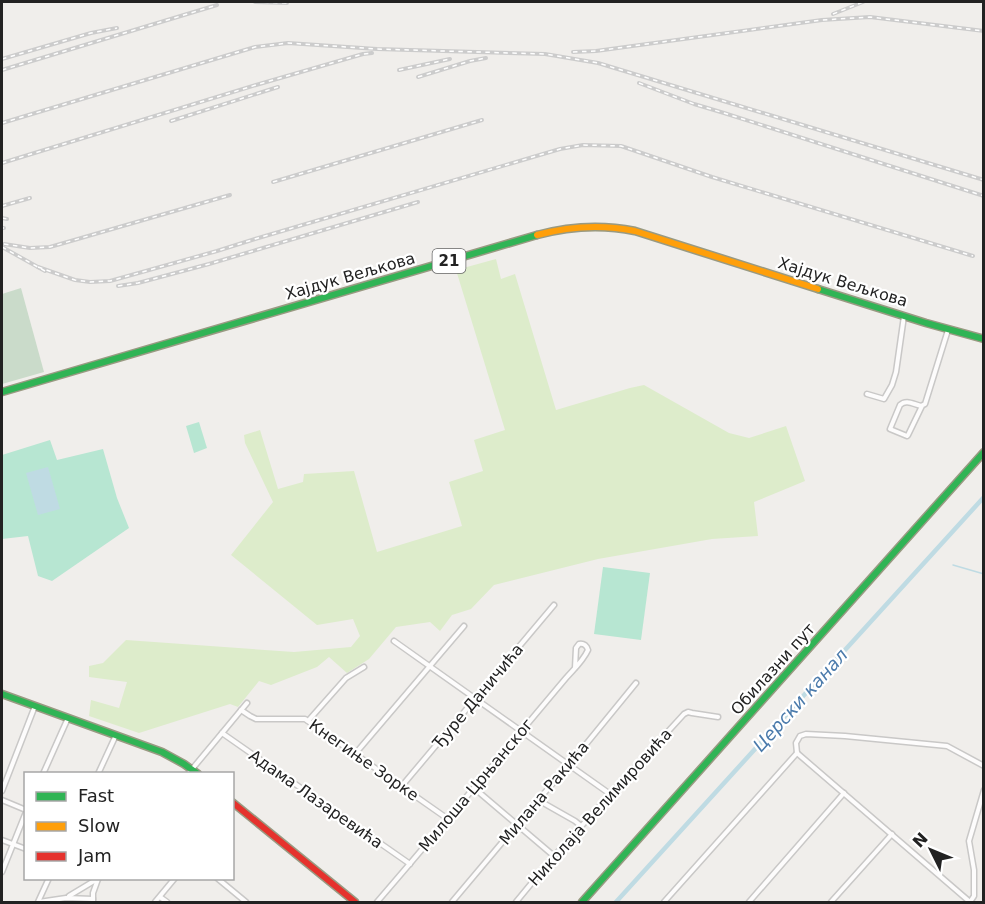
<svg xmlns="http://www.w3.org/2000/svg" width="985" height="904" font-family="'DejaVu Sans',sans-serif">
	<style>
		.grass { fill: #ddeccb }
		.cemetery { fill: #cadbca }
		.pitch { fill: #b7e6d2 }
		.water { fill: #bfdbe3 }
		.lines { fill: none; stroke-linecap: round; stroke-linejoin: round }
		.stream { stroke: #bfdbe3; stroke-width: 1.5 }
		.canal { stroke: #bfdbe3; stroke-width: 4.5 }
		.street-casing { stroke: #c9c8c7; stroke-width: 7 }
		.fast-casing { stroke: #999a82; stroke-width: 9 }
		.slow-casing { stroke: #999a82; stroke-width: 9 }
		.jam-casing { stroke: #999a82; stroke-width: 9 }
		.street { stroke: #fdfcfc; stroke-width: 4 }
		.fast { stroke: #30b455; stroke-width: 6 }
		.slow { stroke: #ff9f0a; stroke-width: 6 }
		.jam { stroke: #e5322d; stroke-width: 6 }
		.rail-casing { stroke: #ccc; stroke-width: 4 }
		.rail { stroke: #fff; stroke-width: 1.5; stroke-dasharray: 4.5; stroke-linecap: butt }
		.labels { text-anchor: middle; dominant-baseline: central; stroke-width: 4.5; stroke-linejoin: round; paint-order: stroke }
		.shield { fill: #fff; stroke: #646464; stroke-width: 1.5 }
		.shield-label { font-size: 15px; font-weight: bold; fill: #222 }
		.street-label { font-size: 16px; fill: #222; stroke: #fff }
		.water-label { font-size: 18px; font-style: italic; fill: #4a7aab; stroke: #fff }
	</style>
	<rect width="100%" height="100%" fill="#f0eeeb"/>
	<polygon class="grass" points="496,259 501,279 515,274 556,410 630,388 644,385 729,433 749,438 786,426 805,481 754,502 758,536 712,539 598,559 494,585 471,609 452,615 440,631 430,622 396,627 369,659 347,673 329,657 317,667 271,685 259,681 238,707 230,704 139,733 89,716 91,700 119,708 127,682 89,677 89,666 103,663 126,640 294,652 351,647 360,636 353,619 317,625 231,555 273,502 245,443 244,435 260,430 278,489 303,482 304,474 354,471 377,552 462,526 449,482 483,471 474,440 505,430 456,270"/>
	<polygon class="cemetery" points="21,288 44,372 2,384 2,294"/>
	<g class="pitch">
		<polygon points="199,422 207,448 194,453 186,426"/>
		<polygon points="50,440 57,460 103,449 117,498 129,528 52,581 38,576 28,536 2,539 2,455"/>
		<polygon points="603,567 650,573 641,640 594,634"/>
	</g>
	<polygon class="water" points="48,467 60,509 38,515 26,473"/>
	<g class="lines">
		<polyline class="stream" points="953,565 984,574"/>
		<polyline class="canal" points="616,902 984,497"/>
		<g class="street-casing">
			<g id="street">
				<polyline points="867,394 884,399 892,385 896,372 904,316"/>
				<path d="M922 406 908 435 907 436 890 429 900 405C906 399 913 404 921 406L925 404 948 330"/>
				<polyline points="394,641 610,794"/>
				<polyline points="241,710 250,716 256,719 305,719 448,819"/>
				<polyline points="308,721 346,678 364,667"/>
				<polyline points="222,733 410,864"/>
				<polyline points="797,753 970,902"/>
				<polyline points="797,753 796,743 800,736 806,734 845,736 947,746 984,766"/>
				<polyline points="355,754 464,626"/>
				<polyline points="43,774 68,718"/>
				<polyline points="98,774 116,735"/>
				<polyline points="188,774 247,703"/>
				<polyline points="401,787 554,605"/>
				<polyline points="474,788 554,856"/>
				<polyline points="2,791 35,706"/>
				<polyline points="2,800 26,810"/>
				<polyline points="538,800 575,821 581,826"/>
				<polyline points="2,840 26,849"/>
				<polyline points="2,872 26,812"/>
				<polyline points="217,878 246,902"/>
				<polyline points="69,896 99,878"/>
				<polyline points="160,897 167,902"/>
				<polyline points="38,902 49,878"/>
				<polyline points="39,902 66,898 93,899"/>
				<polyline points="93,902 93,893 98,879"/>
				<polyline points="155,902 175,878"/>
				<path d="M377 902C441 828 503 753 566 678 574 669 583 661 588 650 587 646 584 643 579 644L576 648 575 668"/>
				<polyline points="452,902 531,808 569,765 636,683"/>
				<polyline points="516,902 554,856 684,714 688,712 692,713 718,717"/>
				<polyline points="664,902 797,753"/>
				<polyline points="749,902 844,793"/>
				<polyline points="831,902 892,834"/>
				<polyline points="970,902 974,896 974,870 969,841 984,790"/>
			</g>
		</g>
		<g class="fast-casing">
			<g id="fast">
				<polyline points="818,289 926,323 984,339"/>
				<polyline points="2,392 537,235"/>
				<polyline points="2,694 162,752 184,764 198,774"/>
				<polyline points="582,902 984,452"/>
			</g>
		</g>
		<g class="slow-casing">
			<path id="slow" d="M537 235C570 226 601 224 635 231L818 289"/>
		</g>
		<g class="jam-casing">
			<polyline id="jam" points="232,802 355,902"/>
		</g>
		<use href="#street" class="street"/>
		<use href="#fast" class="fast"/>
		<use href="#slow" class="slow"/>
		<use href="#jam" class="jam"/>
		<g class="rail-casing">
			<g id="rail">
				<polyline points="255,2 287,3"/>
				<polyline points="833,14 863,2"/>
				<polyline points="573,52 596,51 822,20 870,17 984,31"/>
				<polyline points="2,59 91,33 117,28"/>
				<polyline points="2,70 217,5"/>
				<polyline points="399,70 450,59"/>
				<polyline points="418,77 470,61 486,58"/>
				<polyline points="639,83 694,104 724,113 984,196"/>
				<polyline points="171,121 278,87"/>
				<polyline points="2,123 255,47 288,43 377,49 545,54 598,63 984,180"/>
				<polyline points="2,163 256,85 363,54 372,53"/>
				<polyline points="273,182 482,120"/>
				<polyline points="2,206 30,198"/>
				<polyline points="2,218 7,219"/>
				<polyline points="2,228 4,228"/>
				<polyline points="4,244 30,248 50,247 230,195"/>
				<polyline points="2,247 45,271"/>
				<polyline points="38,267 75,280 90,282 110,281 217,251 255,239 560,149 583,145 621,146 712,177 973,256"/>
				<polyline points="118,286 138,283 209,264 418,202"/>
			</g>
		</g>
		<use href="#rail" class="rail"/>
	</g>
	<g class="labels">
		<rect class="shield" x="432.5" y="249" width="33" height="24" rx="4.5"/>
		<g class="shield-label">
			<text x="449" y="261">21</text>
		</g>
		<g class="street-label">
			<text transform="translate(350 276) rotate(-16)">Хајдук Вељкова</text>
			<text transform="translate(843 282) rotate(17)">Хајдук Вељкова</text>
			<text transform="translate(773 669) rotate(-48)">Обилазни пут</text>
			<text transform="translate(478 696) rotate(-50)">Ђуре Даничића</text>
			<text transform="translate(364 760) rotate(35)">Кнегиње Зорке</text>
			<text transform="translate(476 785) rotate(-50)">Милоша Црњанског</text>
			<text transform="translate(544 793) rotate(-50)">Милана Ракића</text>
			<text transform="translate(316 799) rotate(35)">Адама Лазаревића</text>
			<text transform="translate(600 807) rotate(-48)">Николаја Велимировића</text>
		</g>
		<g class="water-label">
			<text transform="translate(800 700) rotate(-48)">Церски канал</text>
		</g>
	</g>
	<rect width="985" height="904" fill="none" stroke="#222222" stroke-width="6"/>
	<rect x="24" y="772" width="210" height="108" fill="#ffffff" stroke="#a7a7a7" stroke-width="1.5"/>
	<rect x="36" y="792" width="30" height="9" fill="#30b455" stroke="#a7a7a7" stroke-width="1.5"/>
	<text x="78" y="802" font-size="18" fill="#222222">Fast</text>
	<rect x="36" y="822" width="30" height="9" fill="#ff9f0a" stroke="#a7a7a7" stroke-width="1.5"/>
	<text x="78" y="832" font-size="18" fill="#222222">Slow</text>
	<rect x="36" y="852" width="30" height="9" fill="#e5322d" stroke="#a7a7a7" stroke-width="1.5"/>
	<text x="78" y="862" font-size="18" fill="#222222">Jam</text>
	<g transform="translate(931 850) rotate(313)" stroke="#ffffff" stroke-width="4.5" paint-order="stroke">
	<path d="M0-4.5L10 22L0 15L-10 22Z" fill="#222222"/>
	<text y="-9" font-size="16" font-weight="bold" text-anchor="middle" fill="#222222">N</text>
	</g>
</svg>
